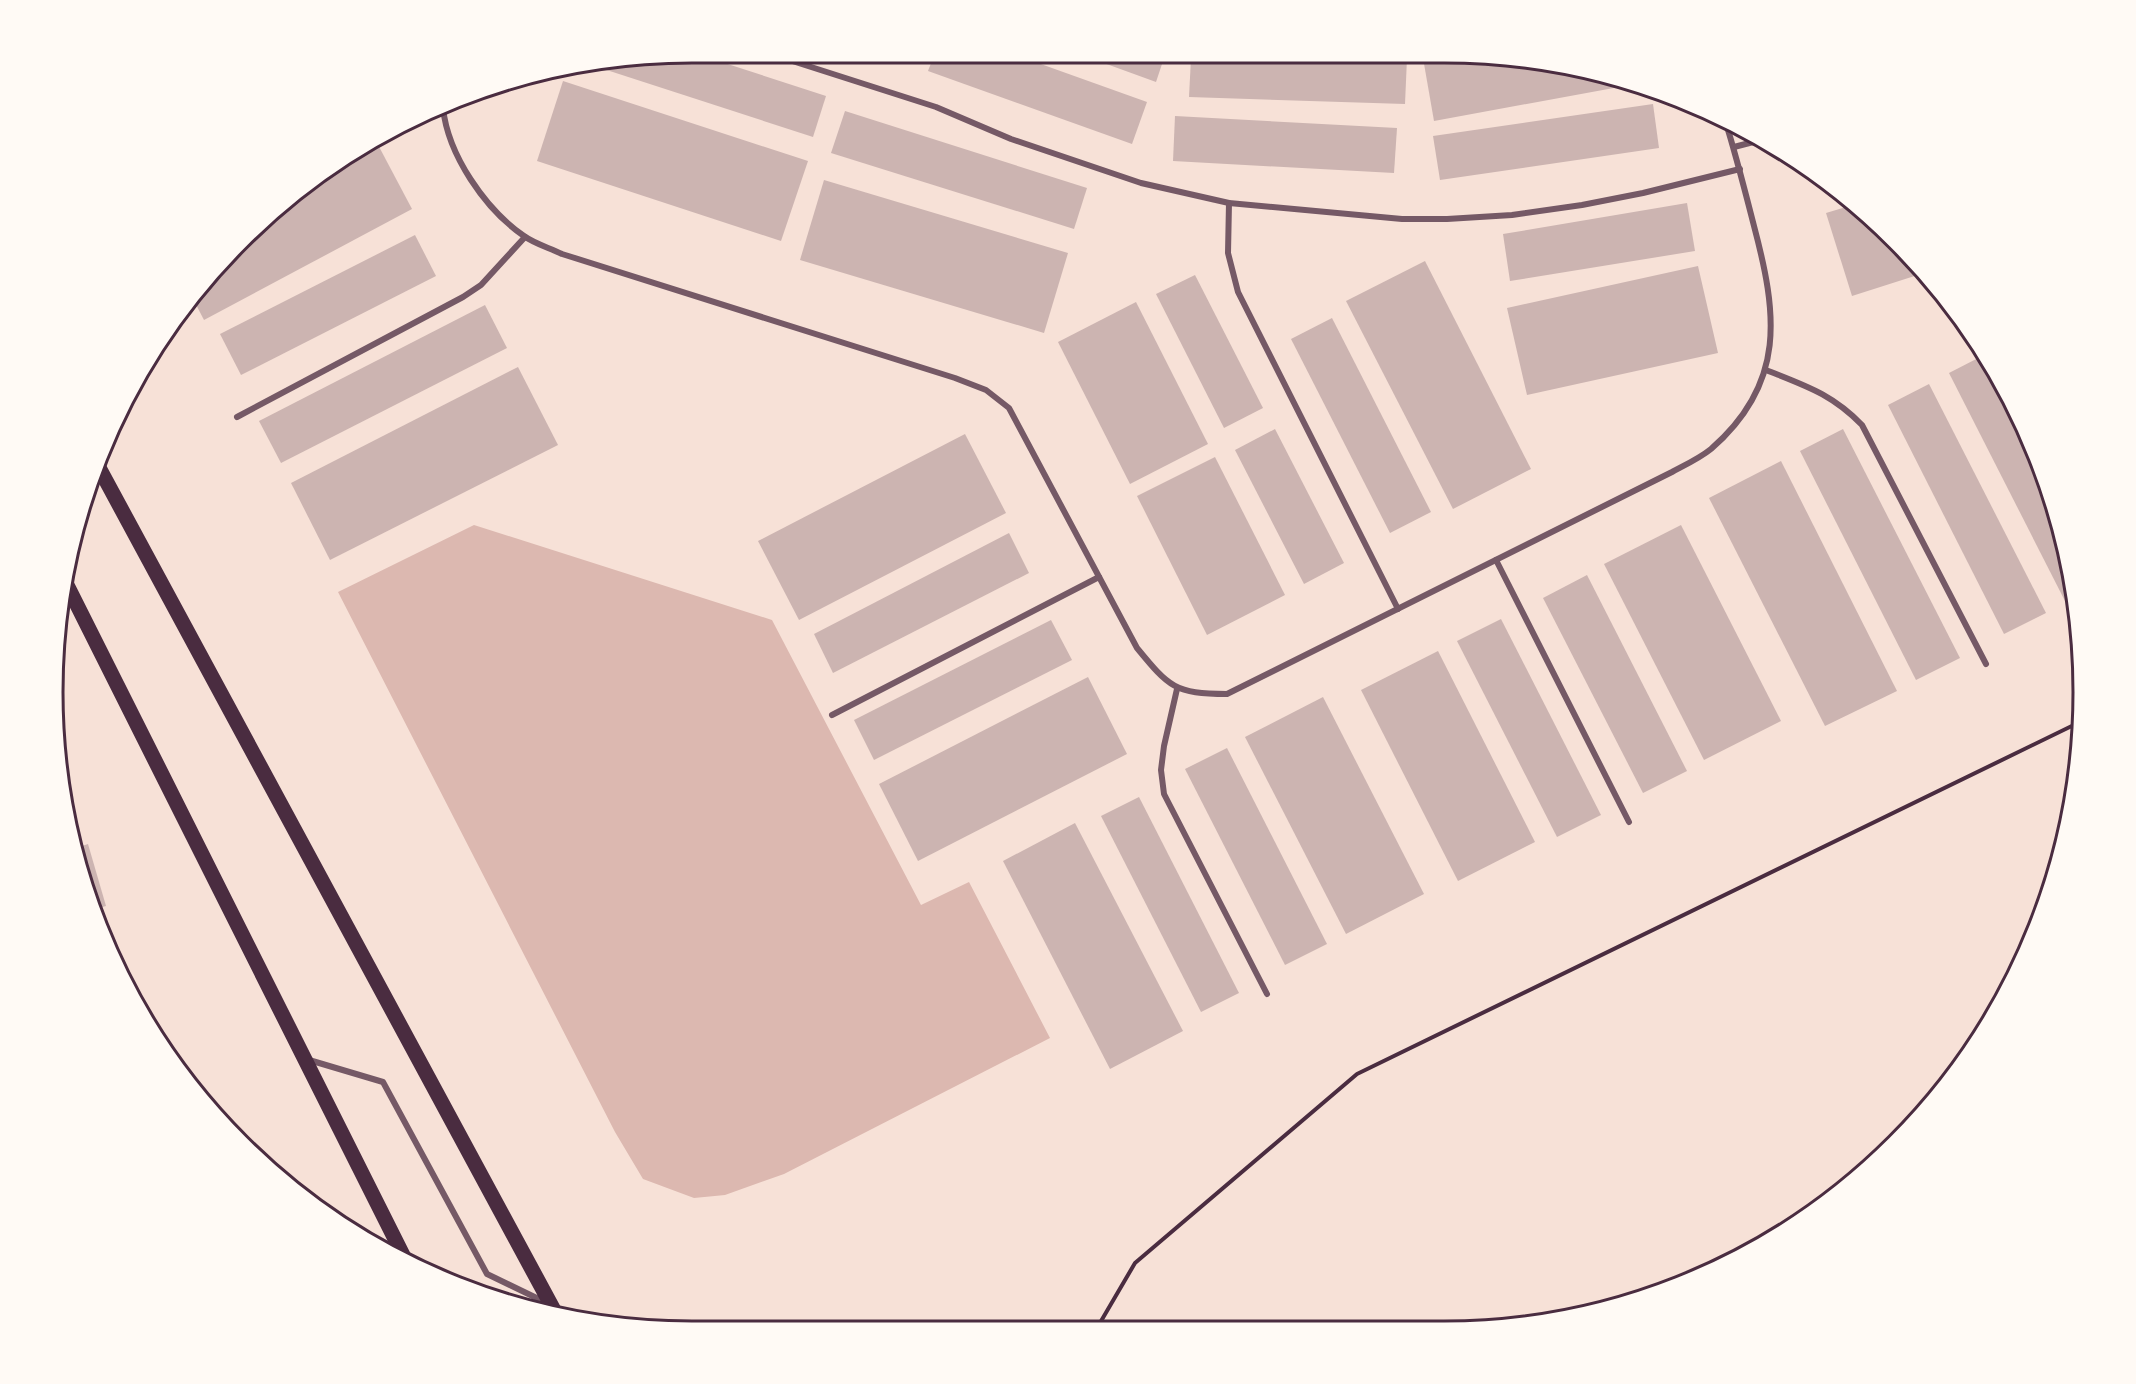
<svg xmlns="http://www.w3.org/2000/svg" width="2136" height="1384" font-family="'Sofia Sans Condensed',sans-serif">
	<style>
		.water { fill: #dcb8b0 }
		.building { fill: #ccb4b1 }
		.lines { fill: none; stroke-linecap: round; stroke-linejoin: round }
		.path { stroke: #4a2c40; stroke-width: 4 }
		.minor { stroke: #755966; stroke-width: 6 }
		.primary { stroke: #4a2c40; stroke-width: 15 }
		.rim { fill: none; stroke: #4a2c40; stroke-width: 3 }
	</style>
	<rect width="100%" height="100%" fill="#f7e1d7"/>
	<polygon class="water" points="474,525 772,620 921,905 969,882 1050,1038 784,1174 725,1195 694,1198 643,1179 615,1132 338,592"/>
	<g class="building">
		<polygon points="608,58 709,58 826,96 813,137 585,63"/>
		<polygon points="889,58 908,58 906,64"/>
		<polygon points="933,58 1024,58 1147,102 1132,144 928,71"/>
		<polygon points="1090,58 1164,58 1156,82"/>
		<polygon points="1191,58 1407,58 1405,104 1189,97"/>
		<polygon points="1423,58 1528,58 1630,85 1434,121"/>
		<polygon points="563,81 808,161 781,241 537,161"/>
		<polygon points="1653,104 1659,148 1440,180 1433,136"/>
		<polygon points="845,111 1087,188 1074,229 831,153"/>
		<polygon points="1175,116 1397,128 1394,173 1173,161"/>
		<polygon points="376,141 412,209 204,320 191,295 240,240 336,160"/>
		<polygon points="824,180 1068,253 1044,333 800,260"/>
		<polygon points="1687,203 1695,251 1510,281 1503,234"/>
		<polygon points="1856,204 1865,211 1924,273 1852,296 1826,213"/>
		<polygon points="415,235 436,276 241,375 220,334"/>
		<polygon points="1425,261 1531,469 1453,509 1346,301"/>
		<polygon points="1698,266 1718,353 1527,395 1507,308"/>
		<polygon points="1195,275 1263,408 1224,428 1156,294"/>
		<polygon points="1136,302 1208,444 1130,484 1058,342"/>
		<polygon points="485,305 507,348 281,463 259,421"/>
		<polygon points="1332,318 1431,512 1390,533 1291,339"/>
		<polygon points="1984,355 2017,409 2062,526 2073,597 2065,601 1949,373"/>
		<polygon points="518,367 558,445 330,560 291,483"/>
		<polygon points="1929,384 2046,613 2004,634 1888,405"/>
		<polygon points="1275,429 1344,563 1304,584 1235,450"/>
		<polygon points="1843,429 1960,658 1916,680 1800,451"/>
		<polygon points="965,434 1006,513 799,620 758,541"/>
		<polygon points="1215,457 1285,595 1207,635 1137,496"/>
		<polygon points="1781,461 1897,691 1825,726 1709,498"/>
		<polygon points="1681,525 1781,721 1704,760 1604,564"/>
		<polygon points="1009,533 1029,573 833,673 814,634"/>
		<polygon points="1587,575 1687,771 1643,793 1543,598"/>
		<polygon points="1501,619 1601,815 1557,837 1457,641"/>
		<polygon points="1051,620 1072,660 874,760 854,720"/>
		<polygon points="1438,651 1535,842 1458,881 1361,690"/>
		<polygon points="1088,677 1127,754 918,861 879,784"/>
		<polygon points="1323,697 1424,894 1346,934 1245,737"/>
		<polygon points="1227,748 1327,944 1285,965 1185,769"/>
		<polygon points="1139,797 1239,993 1201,1012 1101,816"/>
		<polygon points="1075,823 1183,1031 1110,1069 1003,861"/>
		<polygon points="88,844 106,906 92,910 73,849"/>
	</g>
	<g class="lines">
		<polyline class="path" points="1097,1328 1135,1263 1357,1074 2080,722"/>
		<g class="minor">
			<polyline points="783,58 936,107 1011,139 1141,183 1229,203 1402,219 1447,219 1512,215 1582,205 1643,193 1740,169"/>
			<path d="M443 108C448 155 485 209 524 236 535 244 550 248 562 254L955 378 986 390 1009 408 1137 648C1169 687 1175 694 1227 694L1672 472C1685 465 1700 458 1711 449 1787 383 1777 313 1754 226 1745 191 1736 155 1725 120"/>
			<polyline points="1734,147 1761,140"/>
			<polyline points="1229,203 1228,253 1238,292 1398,609"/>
			<path d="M1766 370C1806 386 1832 394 1862 425L1986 664"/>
			<polyline points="237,417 463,297 481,285 525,237"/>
			<polyline points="1496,560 1629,822"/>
			<polyline points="1177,689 1164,746 1161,770 1164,794 1267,994"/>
			<polyline points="832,715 1099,577"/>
			<polyline points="309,1060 383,1082 487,1274 547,1303"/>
		</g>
		<g class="primary">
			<polyline points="97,464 555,1312"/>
			<polyline points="67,585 407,1263"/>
		</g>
	</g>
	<path d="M0 0H2136V1384H0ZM692 63H1444A629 629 0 0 1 2073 692V692A629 629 0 0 1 1444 1321H692A629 629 0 0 1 63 692V692A629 629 0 0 1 692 63Z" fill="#fffaf5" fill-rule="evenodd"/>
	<path class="rim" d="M692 63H1444A629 629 0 0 1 2073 692V692A629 629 0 0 1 1444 1321H692A629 629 0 0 1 63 692V692A629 629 0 0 1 692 63Z"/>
</svg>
